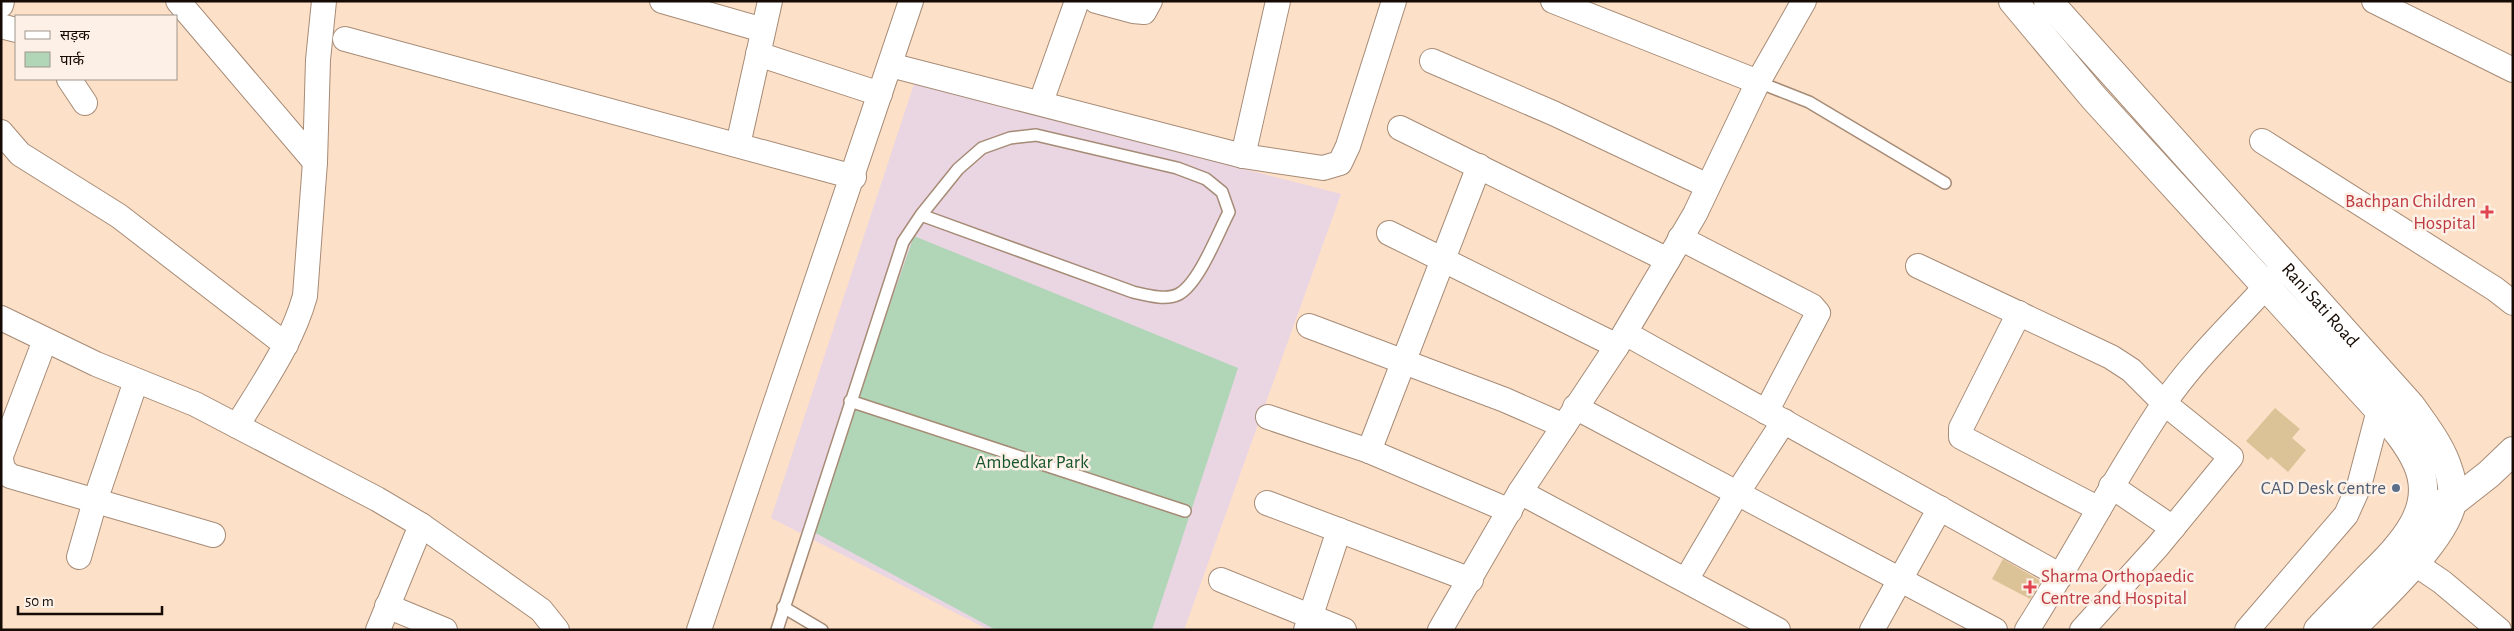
<svg xmlns="http://www.w3.org/2000/svg" width="2514" height="631" font-family="'Alegreya Sans','Noto Sans Devanagari',sans-serif">
	<style>
		.industrial { fill: #ead5e3 }
		.green { fill: #b0d5b7 }
		.building { fill: #dcc297 }
		.lines { fill: none; stroke-linecap: round; stroke-linejoin: round }
		.service-casing { stroke: #a68b76; stroke-width: 14 }
		.minor-casing { stroke: #a68b76; stroke-width: 26 }
		.tertiary-casing { stroke: #a68b76; stroke-width: 30 }
		.service { stroke: #fff; stroke-width: 11 }
		.minor { stroke: #fff; stroke-width: 24 }
		.tertiary { stroke: #fff; stroke-width: 28 }
		.health-dot { fill: #e0444e; stroke: #fdf1e7; stroke-width: 2 }
		.service-dot { fill: #5c6f8a; stroke: #fdf1e7; stroke-width: 2 }
		.labels { text-anchor: middle; dominant-baseline: central; stroke-width: 5; stroke-linejoin: round; paint-order: stroke }
		.health-label { font-size: 19px; fill: #be3a42; stroke: #fdf1e7; text-anchor: end }
		.street-label { font-size: 19px; fill: #150b04; stroke: #fdf1e7 }
		.park-label { font-size: 19px; fill: #14542a; stroke: #fdf1e7 }
		.service-label { font-size: 19px; fill: #4e5e75; stroke: #fdf1e7; text-anchor: end }
	</style>
	<rect width="100%" height="100%" fill="#fde0c8"/>
	<polygon class="industrial" points="914,84 1341,194 1184,630 989,630 771,518"/>
	<polygon class="green" points="914,236 1238,368 1152,630 996,630 810,530"/>
	<g class="building">
		<polygon points="2275,408 2300,429 2292,438 2306,450 2288,472 2271,457 2268,460 2246,441"/>
		<polygon points="2003,559 2041,581 2030,599 1992,579"/>
	</g>
	<g class="lines">
		<g class="service-casing">
			<g id="service">
				<polyline points="1758,82 1809,102 1945,183"/>
				<polyline points="850,401 1185,511"/>
				<polyline points="783,607 822,630"/>
				<path d="M777 630 903 242 921 215 958 169 982 148 1010 138 1036 135 1177 168 1206 179 1222 192 1229 212C1218 233 1199 283 1179 294 1166 301 1146 295 1133 292L921 215"/>
			</g>
		</g>
		<g class="minor-casing">
			<g id="minor">
				<polyline points="178,1 315,162"/>
				<polyline points="662,1 763,30"/>
				<polyline points="1096,1 1133,11 1144,12 1150,1"/>
				<polyline points="1553,1 1758,82"/>
				<polyline points="2374,1 2513,70"/>
				<polyline points="1,5 2,1"/>
				<polyline points="1,26 16,30"/>
				<polyline points="345,39 854,177"/>
				<polyline points="758,54 880,94"/>
				<polyline points="1432,61 1553,113 1708,186"/>
				<polyline points="890,65 1243,156 1323,168 1340,163 1348,146 1394,1"/>
				<polyline points="69,79 85,103"/>
				<polyline points="1041,102 1077,1"/>
				<polyline points="1400,128 1668,260"/>
				<polyline points="1,132 20,154 119,216 286,345"/>
				<polyline points="2262,141 2495,289 2513,303"/>
				<polyline points="738,145 770,1"/>
				<polyline points="1243,156 1278,1"/>
				<polyline points="1389,233 1617,346"/>
				<polyline points="1680,238 1812,306 1818,313 1766,412"/>
				<polyline points="1918,266 2111,357 2131,370 2164,403 2231,457 2158,546 2082,630"/>
				<polyline points="2019,313 1961,428 1961,437 2099,509"/>
				<polyline points="1,318 96,364 195,404 377,499 421,525 541,610 557,630"/>
				<polyline points="1309,326 1505,400 1564,426"/>
				<polyline points="1625,333 2061,576"/>
				<polyline points="1575,407 1995,630"/>
				<polyline points="1268,417 1369,451 1510,511"/>
				<path d="M237 426C262 385 292 343 305 296L315 162 318 60 324 1"/>
				<polyline points="1369,451 1479,166"/>
				<polyline points="1,456 45,340"/>
				<polyline points="1,459 3,469 10,476 213,535"/>
				<polyline points="2111,486 2173,528"/>
				<polyline points="1520,492 1778,630"/>
				<polyline points="1267,503 1471,580"/>
				<polyline points="79,557 95,501 136,381"/>
				<polyline points="2414,563 2442,582 2499,630"/>
				<polyline points="1221,580 1344,630"/>
				<polyline points="1686,580 1736,495 1784,421"/>
				<polyline points="387,606 445,630"/>
				<polyline points="378,630 421,525"/>
				<polyline points="699,630 911,1"/>
				<polyline points="1306,630 1339,530"/>
				<polyline points="1440,630 1520,492 1617,346 1668,260 1695,214 1758,82 1804,1"/>
				<polyline points="1872,630 1940,508"/>
				<path d="M2027 630C2074 556 2114 478 2163 405 2195 357 2240 317 2278 273"/>
				<polyline points="2247,630 2346,515 2359,486 2379,410"/>
			</g>
		</g>
		<g class="tertiary-casing">
			<g id="tertiary">
				<path d="M2013 1 2094 98 2379 410C2393 426 2408 443 2417 463 2439 511 2397 549 2366 580 2350 597 2334 613 2318 630"/>
				<path id="s1" d="M2048 1 2411 406C2425 426 2442 447 2449 472 2452 480 2453 494 2452 502 2447 538 2377 603 2350 630"/>
				<polyline points="2438,504 2452,503 2489,474 2513,451"/>
			</g>
		</g>
		<use href="#service" class="service"/>
		<use href="#minor" class="minor"/>
		<use href="#tertiary" class="tertiary"/>
	</g>
	<g class="health-dot">
		<path d="M2484.5 204.5h5v5h5v5h-5v5h-5v-5h-5v-5h5z"/>
		<path d="M2027.5 579.5h5v5h5v5h-5v5h-5v-5h-5v-5h5z"/>
	</g>
	<circle class="service-dot" cx="2396" cy="488" r="5"/>
	<g class="labels">
		<g class="health-label">
			<text x="2476" y="201">Bachpan Children<tspan x="2476" dy="22">Hospital</tspan></text>
			<text x="2041" y="576" text-anchor="start">Sharma Orthopaedic<tspan x="2041" dy="22">Centre and Hospital</tspan></text>
		</g>
		<g class="street-label">
			<text stroke="none"><textPath href="#s1" startOffset="408">Rani Sati Road</textPath></text>
		</g>
		<g class="park-label">
			<text x="1032" y="462">Ambedkar Park</text>
		</g>
		<g class="service-label">
			<text x="2386" y="488">CAD Desk Centre</text>
		</g>
	</g>
	<rect width="2514" height="631" fill="none" stroke="#150b04" stroke-width="5"/>
	<rect x="15" y="15" width="162" height="65" fill="#fdf1e7" stroke="#a0958c"/>
	<rect x="25" y="31" width="25" height="8" fill="#ffffff" stroke="#a0958c"/>
	<text x="60" y="40" font-size="15" fill="#150b04">सड़क</text>
	<rect x="25" y="52" width="25" height="15" fill="#b0d5b7" stroke="#a0958c"/>
	<text x="60" y="65" font-size="15" fill="#150b04">पार्क</text>
	<path d="M18 606v8h144v-8" fill="none" stroke="#150b04" stroke-width="2.5"/>
	<text x="25" y="606" font-size="15" fill="#150b04" stroke="#fdf1e7" stroke-width="4" paint-order="stroke">50 m</text>
</svg>
